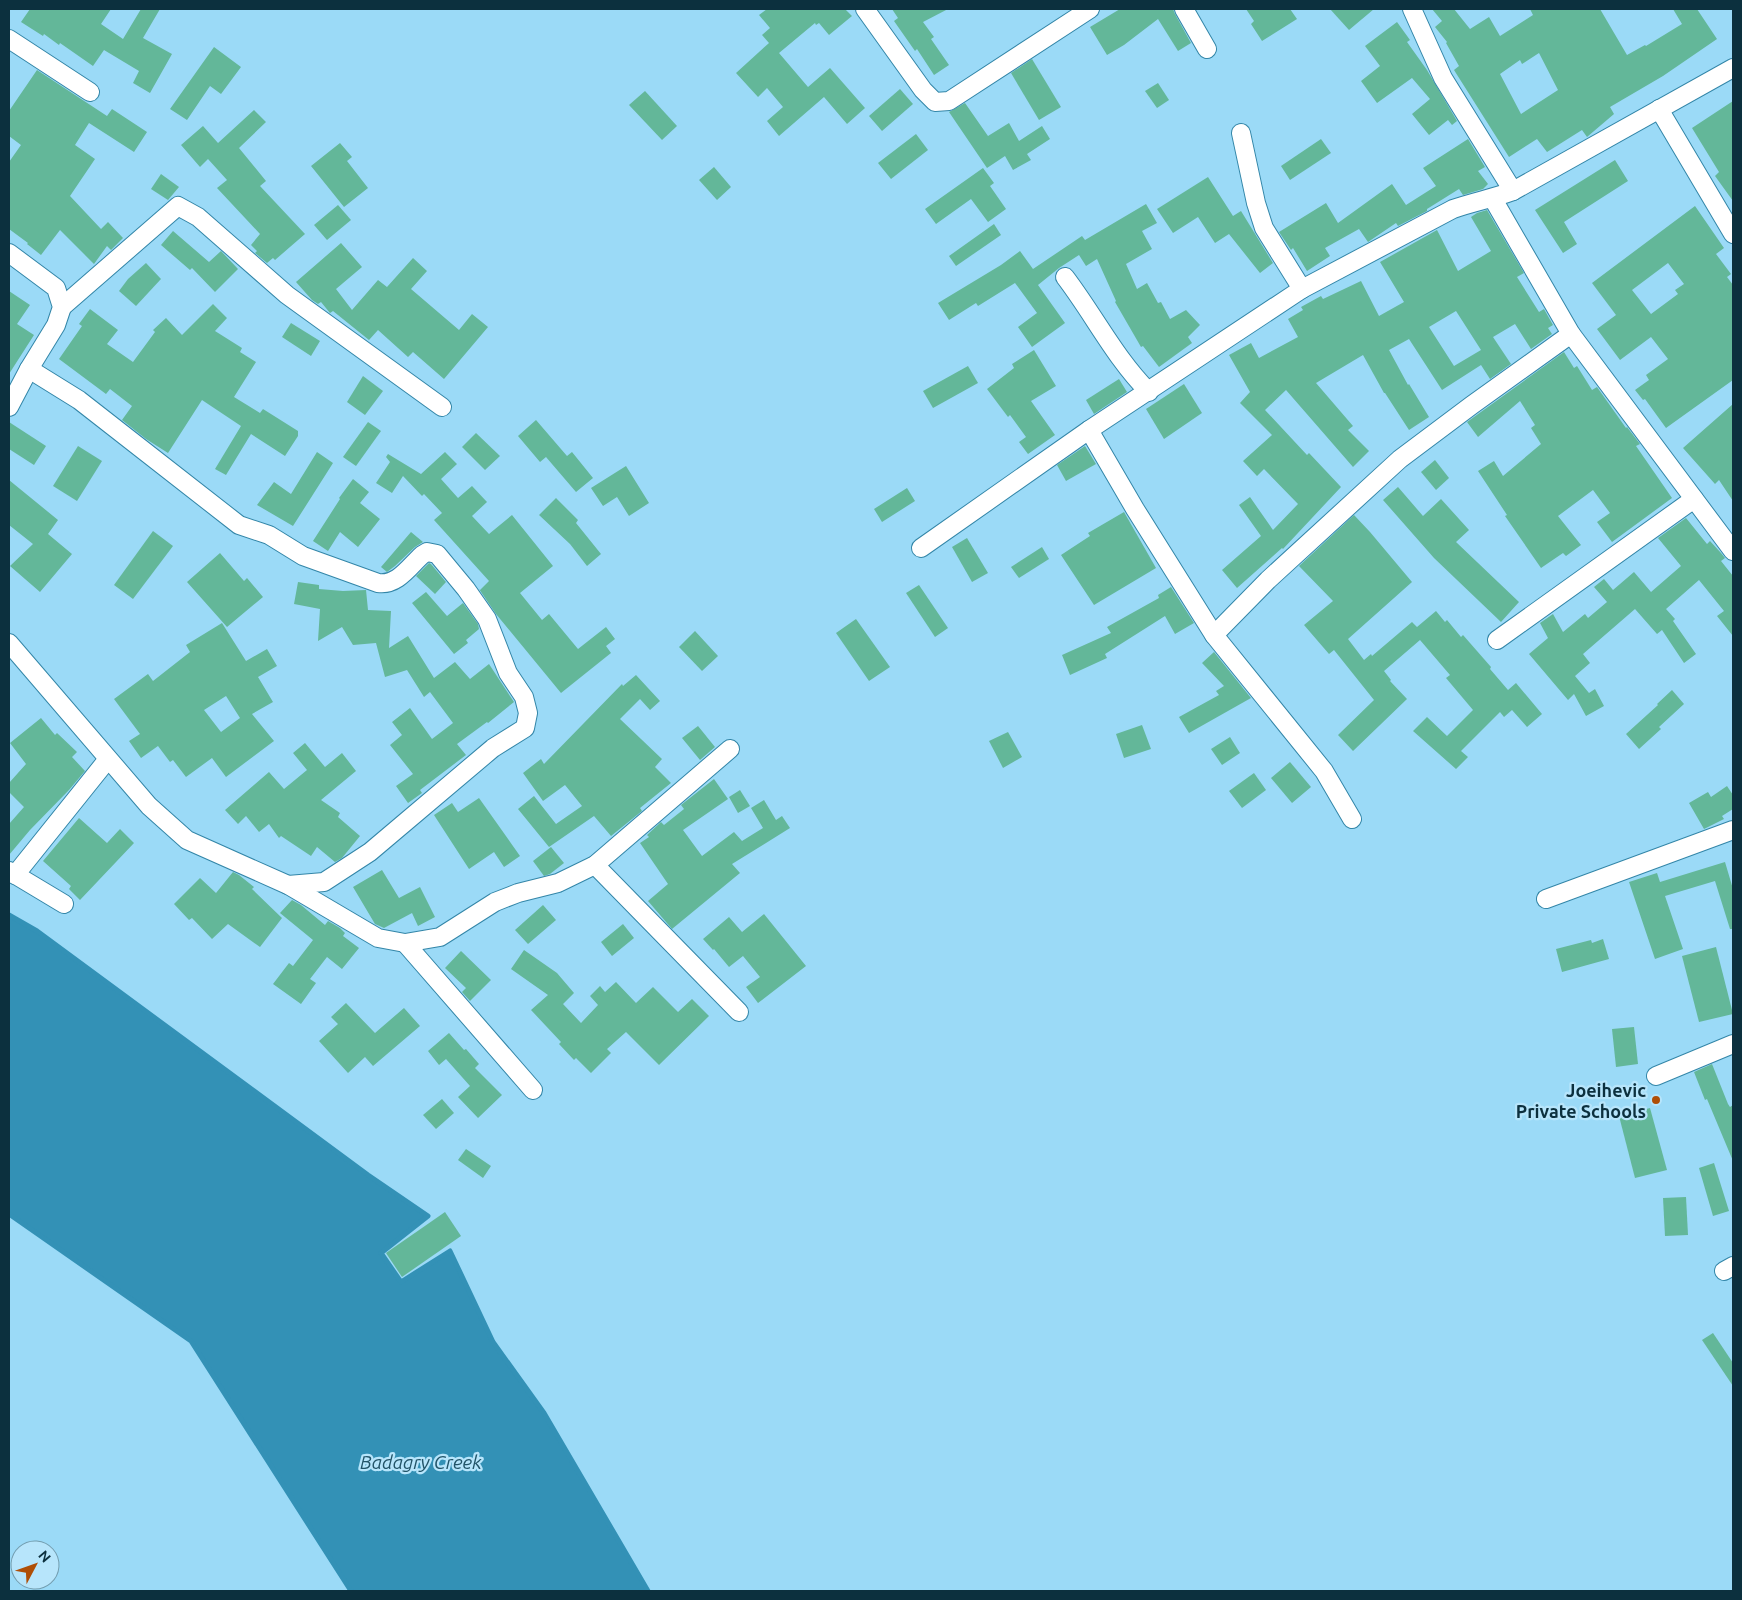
<svg xmlns="http://www.w3.org/2000/svg" width="1742" height="1600" font-family="Ubuntu,sans-serif">
	<style>
		.water { fill: #3391b6 }
		.lines { fill: none; stroke-linecap: round; stroke-linejoin: round }
		.stream { stroke: #3391b6; stroke-width: 5 }
		.building { fill: #63b799; fill-rule: evenodd }
		.street-casing { stroke: #3386a8; stroke-width: 20 }
		.street { stroke: #fff; stroke-width: 18 }
		.poi-dot { fill: #af4e06; stroke: #b7e5fb; stroke-width: 2 }
		.labels { text-anchor: middle; dominant-baseline: central; stroke-width: 4.5; stroke-linejoin: round; paint-order: stroke }
		.poi-label { font-size: 18px; font-weight: bold; fill: #0c303e; stroke: #b7e5fb; text-anchor: end }
		.water-label { font-size: 19px; font-style: italic; fill: #225468; stroke: #b7e5fb }
	</style>
	<rect width="100%" height="100%" fill="#9bdaf7"/>
	<polygon class="water" points="9,915 37,931 368,1175 428,1216 381,1254 401,1282 450,1251 493,1342 544,1413 648,1591 351,1591 191,1341 9,1214"/>
	<g class="lines">
		<g class="stream">
			<polyline points="9,915 37,931 368,1175 428,1216 381,1253 401,1282 450,1251 493,1342 544,1413 648,1591"/>
			<polyline points="9,1214 191,1341 351,1591"/>
		</g>
	</g>
	<g class="building">
		<polygon points="30,9 111,9 101,24 123,39 141,9 160,9 143,38 172,54 150,93 133,83 139,71 104,50 93,66 60,43 59,45 44,34 43,36 21,22"/>
		<polygon points="767,9 845,9 852,16 829,35 819,23 816,25 815,23 779,53 808,87 830,68 865,108 847,124 824,97 779,136 767,121 783,107 767,88 758,97 736,73 769,43 762,35 770,28 759,15"/>
		<polygon points="892,9 948,9 923,22 934,37 931,39 949,65 934,75 917,49 915,51 894,21 898,18"/>
		<polygon points="1120,9 1173,9 1175,14 1191,43 1178,51 1158,19 1124,45 1107,55 1090,27"/>
		<polygon points="1246,9 1290,9 1297,19 1262,41 1251,24 1254,21"/>
		<polygon points="1330,9 1374,9 1349,30"/>
		<path d="M1432 9H1454L1470 29 1489 17 1500 36 1533 15 1530 9H1600L1627 55 1645 45 1646 46 1682 24 1673 9H1697L1717 39 1663 76 1610 107 1614 114 1587 137 1582 130 1547 152 1537 139 1509 157 1454 70 1459 66 1446 43 1447 42 1435 27 1442 21ZM1539 53 1558 90 1521 114 1500 74 1520 60 1522 64Z"/>
		<polygon points="1397,22 1410,40 1407,42 1427,70 1457,121 1452,125 1448,120 1429,135 1412,114 1430,99 1412,78 1377,103 1361,81 1380,66 1365,46"/>
		<polygon points="214,47 241,67 221,94 210,86 187,120 170,109"/>
		<polygon points="1032,59 1061,107 1039,120 1011,73"/>
		<polygon points="37,70 107,116 112,109 147,132 134,152 89,123 75,145 95,159 70,196 101,229 108,222 123,238 111,250 107,246 94,264 60,230 41,255 27,244 28,243 9,229 9,162 21,145 9,136 9,111"/>
		<polygon points="1158,83 1169,100 1157,108 1145,91"/>
		<polygon points="900,89 913,104 882,131 869,116"/>
		<polygon points="645,91 677,126 662,140 629,105"/>
		<polygon points="1733,101 1733,201 1715,176 1719,172 1692,128"/>
		<polygon points="965,103 988,136 1009,123 1019,141 1042,126 1050,139 1027,154 1031,160 1013,170 1005,156 987,168 949,112"/>
		<polygon points="254,110 266,122 239,148 266,181 260,186 305,234 275,260 273,258 267,263 255,253 257,251 251,245 260,234 217,188 227,180 208,159 200,167 181,145 203,126 218,143"/>
		<polygon points="916,134 928,150 891,179 878,163"/>
		<polygon points="1321,139 1331,153 1290,180 1281,166"/>
		<polygon points="1468,139 1485,167 1478,171 1488,184 1483,189 1463,195 1459,189 1427,209 1427,211 1398,226 1396,223 1368,242 1359,229 1325,248 1330,256 1307,271 1293,248 1291,250 1279,232 1326,203 1338,223 1392,184 1406,205 1436,186 1423,168"/>
		<polygon points="340,143 352,157 347,161 368,188 344,207 311,166"/>
		<polygon points="1615,160 1628,181 1564,222 1577,244 1563,253 1535,210"/>
		<polygon points="714,167 731,187 717,200 699,180"/>
		<polygon points="983,168 994,183 990,186 1006,209 988,222 971,199 936,224 925,209"/>
		<polygon points="161,174 179,187 168,200 151,189"/>
		<polygon points="1208,177 1233,216 1241,211 1273,263 1260,273 1229,234 1215,243 1198,217 1173,233 1157,209"/>
		<polygon points="1146,204 1157,223 1142,231 1152,249 1126,264 1137,289 1147,283 1158,303 1161,302 1170,319 1186,310 1200,325 1188,337 1192,343 1159,367 1143,346 1141,347 1115,302 1116,301 1097,259 1086,266 1079,255 1059,268 1038,285 1065,323 1032,347 1018,327 1037,313 1015,283 978,306 976,303 949,320 938,303 1001,265 1020,251 1033,269 1082,236 1085,240"/>
		<polygon points="338,205 351,220 327,240 314,225"/>
		<path d="M1695 206 1724 248 1716 254 1731 274 1727 277 1733 285V380L1666 428 1645 399 1643 400 1635 390 1649 380 1646 375 1668 359 1651 337 1620 360 1597 329 1616 315 1592 283ZM1668 263 1684 284 1675 290 1678 294 1651 314 1632 290Z"/>
		<path d="M1487 210 1524 273 1517 277 1539 312 1544 309 1553 325 1548 328 1552 334 1531 349 1515 324 1493 337 1511 364 1490 379 1481 365 1442 390 1409 339 1389 350 1408 385 1409 384 1429 417 1409 430 1385 393H1384L1363 355 1316 383 1353 426 1348 430 1369 451 1353 467 1286 390 1265 410 1307 455 1309 453 1341 487 1283 549 1282 548 1237 588 1222 570 1261 536 1239 505 1250 497 1273 530 1298 504 1264 469 1257 476 1243 461 1272 435 1240 403 1250 392 1229 355 1251 343 1259 358 1298 337 1288 319 1303 310 1301 307 1321 296 1323 299 1361 281 1379 316 1404 302 1380 262 1437 230 1458 271 1491 251 1471 217 1477 213ZM1456 311 1481 350 1454 366 1429 327Z"/>
		<polygon points="994,224 1001,235 956,266 949,256"/>
		<polygon points="173,231 209,262 221,251 238,269 215,292 192,268 190,270 161,245"/>
		<polygon points="341,243 362,267 336,289 352,310 378,280 387,287 413,258 427,271 411,289 459,330 472,314 488,327 444,379 413,352 408,357 378,330 369,340 333,311 330,313 321,302 318,304 312,300 296,282"/>
		<polygon points="146,263 161,279 136,306 119,291 128,279"/>
		<polygon points="9,291 30,305 17,324 34,335 9,374"/>
		<polygon points="213,304 227,318 215,331 242,348 240,352 256,362 234,397 260,413 263,409 298,431 298,436 285,456 251,434 226,475 215,469 241,426 202,400 168,453 146,439 122,420 132,406 110,389 106,394 59,359 82,326 79,324 90,309 118,330 107,344 133,362 155,332 153,330 166,318 182,335"/>
		<polygon points="291,323 320,341 311,356 282,337"/>
		<polygon points="1034,350 1056,386 1031,401 1055,435 1028,454 1019,442 1026,437 1010,415 1008,417 987,389 1014,368 1012,364"/>
		<polygon points="1564,352 1574,368 1577,366 1592,390 1597,387 1626,428 1627,427 1640,444 1636,446 1672,498 1612,542 1597,522 1610,513 1593,490 1558,516 1581,545 1566,556 1563,553 1541,568 1505,516 1507,515 1478,471 1494,461 1503,476 1541,444 1531,428 1535,425 1520,401 1478,437 1467,422"/>
		<polygon points="968,366 978,383 933,408 923,391"/>
		<polygon points="363,376 383,391 365,415 347,402"/>
		<polygon points="1119,379 1127,392 1094,414 1086,400"/>
		<polygon points="1184,384 1202,413 1164,439 1146,409"/>
		<polygon points="1733,404 1733,501 1719,480 1715,484 1683,448"/>
		<polygon points="536,420 567,456 572,452 593,478 576,492 546,457 540,462 518,436"/>
		<polygon points="9,422 46,446 34,465 9,449"/>
		<polygon points="368,422 381,431 356,466 343,457"/>
		<polygon points="476,433 500,456 485,470 462,447"/>
		<polygon points="78,446 102,461 77,501 53,486"/>
		<polygon points="1085,446 1096,464 1066,481 1057,465"/>
		<polygon points="317,452 333,463 293,526 257,505 274,482 291,494"/>
		<polygon points="445,452 457,464 441,479 458,498 472,486 487,502 472,516 489,534 512,515 553,566 520,593 542,620 549,614 578,649 606,627 615,639 606,646 611,653 561,693 496,614 479,589 480,590 489,581 434,520 442,513 424,494 422,496 403,476 392,493 376,483 390,462 386,457 388,454 421,474"/>
		<polygon points="1435,460 1449,478 1436,490 1421,472"/>
		<polygon points="626,466 649,503 629,516 617,497 603,506 591,488"/>
		<polygon points="353,479 369,492 360,503 380,519 358,547 340,532 328,551 313,541 340,499 339,498"/>
		<polygon points="9,480 58,520 48,534 72,554 40,592 10,566 33,544 9,525"/>
		<polygon points="1398,487 1423,516 1441,499 1469,530 1456,542 1519,602 1501,622 1434,558 1383,500"/>
		<polygon points="907,488 915,501 882,522 874,509"/>
		<polygon points="556,498 578,520 576,523 601,554 587,566 570,544 539,515"/>
		<polygon points="1124,512 1156,568 1094,605 1061,555 1090,536 1088,533"/>
		<polygon points="1354,515 1370,532 1412,582 1348,639 1364,660 1371,654 1372,656 1412,622 1417,627 1436,611 1445,622 1447,620 1461,637 1463,635 1491,667 1490,669 1508,690 1516,683 1542,714 1527,727 1512,710 1504,717 1500,712 1461,751 1468,757 1456,769 1413,731 1427,717 1447,736 1473,710 1446,678 1450,675 1420,640 1384,671 1391,680 1390,681 1407,699 1353,751 1338,735 1374,700 1334,650 1329,654 1304,625 1333,601 1299,566"/>
		<polygon points="1686,518 1707,544 1710,541 1721,553 1725,558 1721,561 1733,576 1733,636 1717,616 1724,611 1699,580 1666,609 1675,619 1673,621 1696,654 1684,663 1662,630 1657,634 1635,609 1583,654 1590,663 1575,676 1589,693 1595,689 1604,706 1586,716 1574,694 1568,700 1529,654 1548,638 1540,623 1553,614 1563,632 1585,614 1588,618 1607,602 1594,587 1604,579 1613,590 1634,572 1651,592 1681,566 1658,538"/>
		<polygon points="153,531 173,546 133,599 114,585"/>
		<polygon points="411,532 423,542 415,547 395,566 387,572 381,567"/>
		<polygon points="967,538 988,573 972,582 952,547"/>
		<polygon points="1042,547 1049,559 1019,578 1011,567"/>
		<polygon points="220,553 244,581 247,578 263,597 227,627 187,582"/>
		<polygon points="429,563 431,564 446,582 435,594 416,576"/>
		<polygon points="298,582 319,585 319,589 343,591 366,590 368,610 391,611 389,648 408,636 434,678 455,662 470,679 489,664 514,702 488,723 487,722 457,744 466,755 420,790 422,793 408,803 396,786 413,774 390,745 402,735 392,722 410,708 432,739 453,723 430,692 424,697 407,670 385,677 376,643 353,645 342,627 318,641 320,609 294,604"/>
		<polygon points="919,585 948,628 935,637 906,593"/>
		<polygon points="1171,587 1194,623 1175,634 1165,616 1105,654 1107,658 1070,675 1062,655 1111,633 1107,627 1159,598 1158,595"/>
		<polygon points="426,592 447,616 463,603 478,624 479,629 466,640 468,643 454,654 412,603"/>
		<polygon points="856,619 890,667 869,681 836,633"/>
		<path d="M222 623 246 661 267 649 277 666 258 677 273 702 252 714 274 741 226 777 212 758 186 777 173 760 170 762 158 746 141 758 129 741 140 734 114 699 148 674 153 681 190 652 186 645ZM226 696 240 718 221 732 204 710Z"/>
		<polygon points="695,631 718,656 702,671 679,647"/>
		<polygon points="1214,652 1251,698 1189,733 1179,717 1219,695 1216,691 1224,686 1202,663"/>
		<polygon points="636,675 660,701 650,710 640,699 620,719 662,759 655,767 671,783 640,808 642,811 611,836 594,816 549,847 518,809 534,796 556,824 582,806 565,785 543,801 523,773 541,759 544,764 622,684 623,686"/>
		<polygon points="1672,690 1684,704 1659,727 1661,729 1639,749 1626,734 1658,705 1657,704"/>
		<polygon points="41,718 55,735 57,733 77,752 72,757 85,771 69,790 30,830 9,855 9,824 24,807 9,792 9,783 26,764 10,743"/>
		<polygon points="1142,725 1151,749 1124,758 1116,734"/>
		<polygon points="698,726 715,747 700,760 682,738"/>
		<polygon points="1008,732 1022,757 1003,768 989,741"/>
		<polygon points="1230,737 1240,753 1222,765 1211,749"/>
		<polygon points="305,743 325,767 342,753 356,771 321,800 340,813 338,817 360,836 342,858 335,862 317,847 311,856 281,836 279,838 269,824 259,832 246,816 238,824 225,810 269,772 284,789 307,770 293,753"/>
		<polygon points="1290,762 1311,787 1292,803 1271,778"/>
		<polygon points="1254,773 1266,790 1242,808 1229,791"/>
		<polygon points="714,779 728,799 683,830 702,856 734,832 742,841 763,828 751,808 764,800 776,820 782,816 790,828 732,864 740,873 672,929 648,901 668,884 640,843 649,837 647,835 661,822 664,825 684,809 681,805"/>
		<polygon points="1727,786 1733,795 1733,809 1722,816 1724,819 1704,829 1689,803 1708,792 1711,797"/>
		<polygon points="740,790 750,806 738,813 729,797"/>
		<polygon points="479,798 520,856 504,867 494,852 469,869 434,815 452,803 458,812"/>
		<polygon points="79,818 107,843 120,829 134,843 80,900 69,889 71,886 43,861"/>
		<polygon points="551,847 564,863 550,874 544,876 533,861"/>
		<polygon points="1725,862 1733,889 1733,929 1730,929 1715,881 1665,896 1683,949 1655,959 1629,882 1657,873 1660,882"/>
		<polygon points="382,870 399,898 420,887 435,917 418,926 412,913 384,928 375,924 353,887"/>
		<polygon points="233,872 239,875 254,887 252,889 282,918 260,947 228,924 212,939 192,918 189,920 174,904 200,878 216,893"/>
		<polygon points="292,900 301,905 325,925 328,921 340,928 345,933 343,936 359,948 342,969 327,957 310,979 316,983 301,1004 273,984 289,963 293,966 313,940 280,913"/>
		<polygon points="543,905 556,920 528,944 515,930"/>
		<polygon points="764,914 806,966 758,1003 746,987 760,977 743,956 729,967 714,949 713,950 703,939 729,917 742,932"/>
		<polygon points="623,924 634,938 612,956 601,942"/>
		<polygon points="1603,939 1609,959 1562,972 1556,949 1591,940 1592,943"/>
		<polygon points="1716,947 1733,1014 1699,1022 1682,956"/>
		<polygon points="524,950 557,973 574,993 563,1004 581,1023 598,1005 590,996 600,986 605,992 616,982 636,1003 653,987 678,1012 692,999 709,1016 659,1065 626,1032 607,1049 611,1053 591,1073 576,1058 574,1060 559,1044 561,1042 531,1010 548,995 511,969"/>
		<polygon points="461,951 491,980 470,1001 462,992 466,988 445,968"/>
		<polygon points="346,1003 375,1033 404,1008 420,1026 373,1066 365,1057 348,1073 319,1041 338,1024 331,1017"/>
		<polygon points="1634,1027 1638,1064 1616,1067 1612,1029"/>
		<polygon points="449,1033 464,1050 466,1049 479,1064 475,1068 502,1095 478,1118 458,1097 470,1086 446,1059 439,1065 428,1051"/>
		<polygon points="1712,1064 1728,1104 1730,1107 1733,1105 1733,1161 1707,1099 1705,1100 1694,1072"/>
		<polygon points="442,1099 454,1113 436,1129 423,1115"/>
		<polygon points="1650,1108 1667,1170 1635,1178 1619,1116"/>
		<polygon points="466,1149 491,1166 483,1178 458,1160"/>
		<polygon points="1714,1163 1729,1211 1713,1216 1699,1168"/>
		<polygon points="1686,1197 1688,1235 1665,1236 1663,1198"/>
		<polygon points="445,1212 461,1236 402,1277 386,1253"/>
		<polygon points="1713,1333 1733,1363 1733,1386 1702,1340"/>
	</g>
	<g class="lines">
		<g class="street-casing">
			<g id="street">
				<polyline points="865,9 923,90 935,102 949,101 1090,9"/>
				<polyline points="1184,9 1207,49"/>
				<polyline points="1412,9 1443,78 1513,191"/>
				<polyline points="9,39 90,92"/>
				<polyline points="1659,109 1733,234"/>
				<polyline points="1241,133 1256,203 1264,228 1302,289"/>
				<polyline points="1493,199 1571,334 1733,551"/>
				<polyline points="9,253 56,288 62,307 56,325 29,369 9,407"/>
				<path d="M1065 277C1094 315 1115 358 1149 392"/>
				<polyline points="62,307 178,206 198,217 287,295 442,407"/>
				<path d="M29 369 79 400 239 525 269 535 303 556 378 583C397 586 409 567 422 555L427 552 437 554 466 589 487 619 508 673 524 697 528 713 525 728 493 748 370 852 324 882 288 885"/>
				<polyline points="1089,430 1135,509 1214,635 1324,771 1352,819"/>
				<path d="M921 548 1089 430 1302 289 1453 209C1473 202 1494 198 1513 191L1733 68"/>
				<polyline points="1214,635 1268,580 1400,459 1472,405 1571,334"/>
				<polyline points="1497,640 1694,499"/>
				<polyline points="9,643 149,806 187,840 288,885 378,938 405,943 440,937 495,902 518,893 558,883 595,865 730,749"/>
				<polyline points="595,865 739,1012"/>
				<polyline points="9,871 64,904"/>
				<polyline points="15,875 108,759"/>
				<polyline points="1546,899 1733,830"/>
				<polyline points="405,943 533,1090"/>
				<polyline points="1656,1076 1733,1044"/>
				<polyline points="1724,1271 1733,1266"/>
			</g>
		</g>
		<use href="#street" class="street"/>
	</g>
	<circle class="poi-dot" cx="1656" cy="1100" r="5"/>
	<g class="labels">
		<g class="poi-label">
			<text x="1646" y="1090">Joeihevic<tspan x="1646" dy="21">Private Schools</tspan></text>
		</g>
		<g class="water-label">
			<text x="421" y="1462">Badagry Creek</text>
		</g>
	</g>
	<rect width="1742" height="1600" fill="none" stroke="#0c303e" stroke-width="20"/>
	<g transform="translate(35 1565) rotate(49)"><circle r="24" fill="#b7e5fb" stroke="#739daf"/>
	<path d="M0-4L9 19L0 12L-9 19Z" fill="#af4e06"/>
	<text y="-8" font-size="14" font-weight="bold" text-anchor="middle" fill="#0c303e">N</text>
	</g>
</svg>
